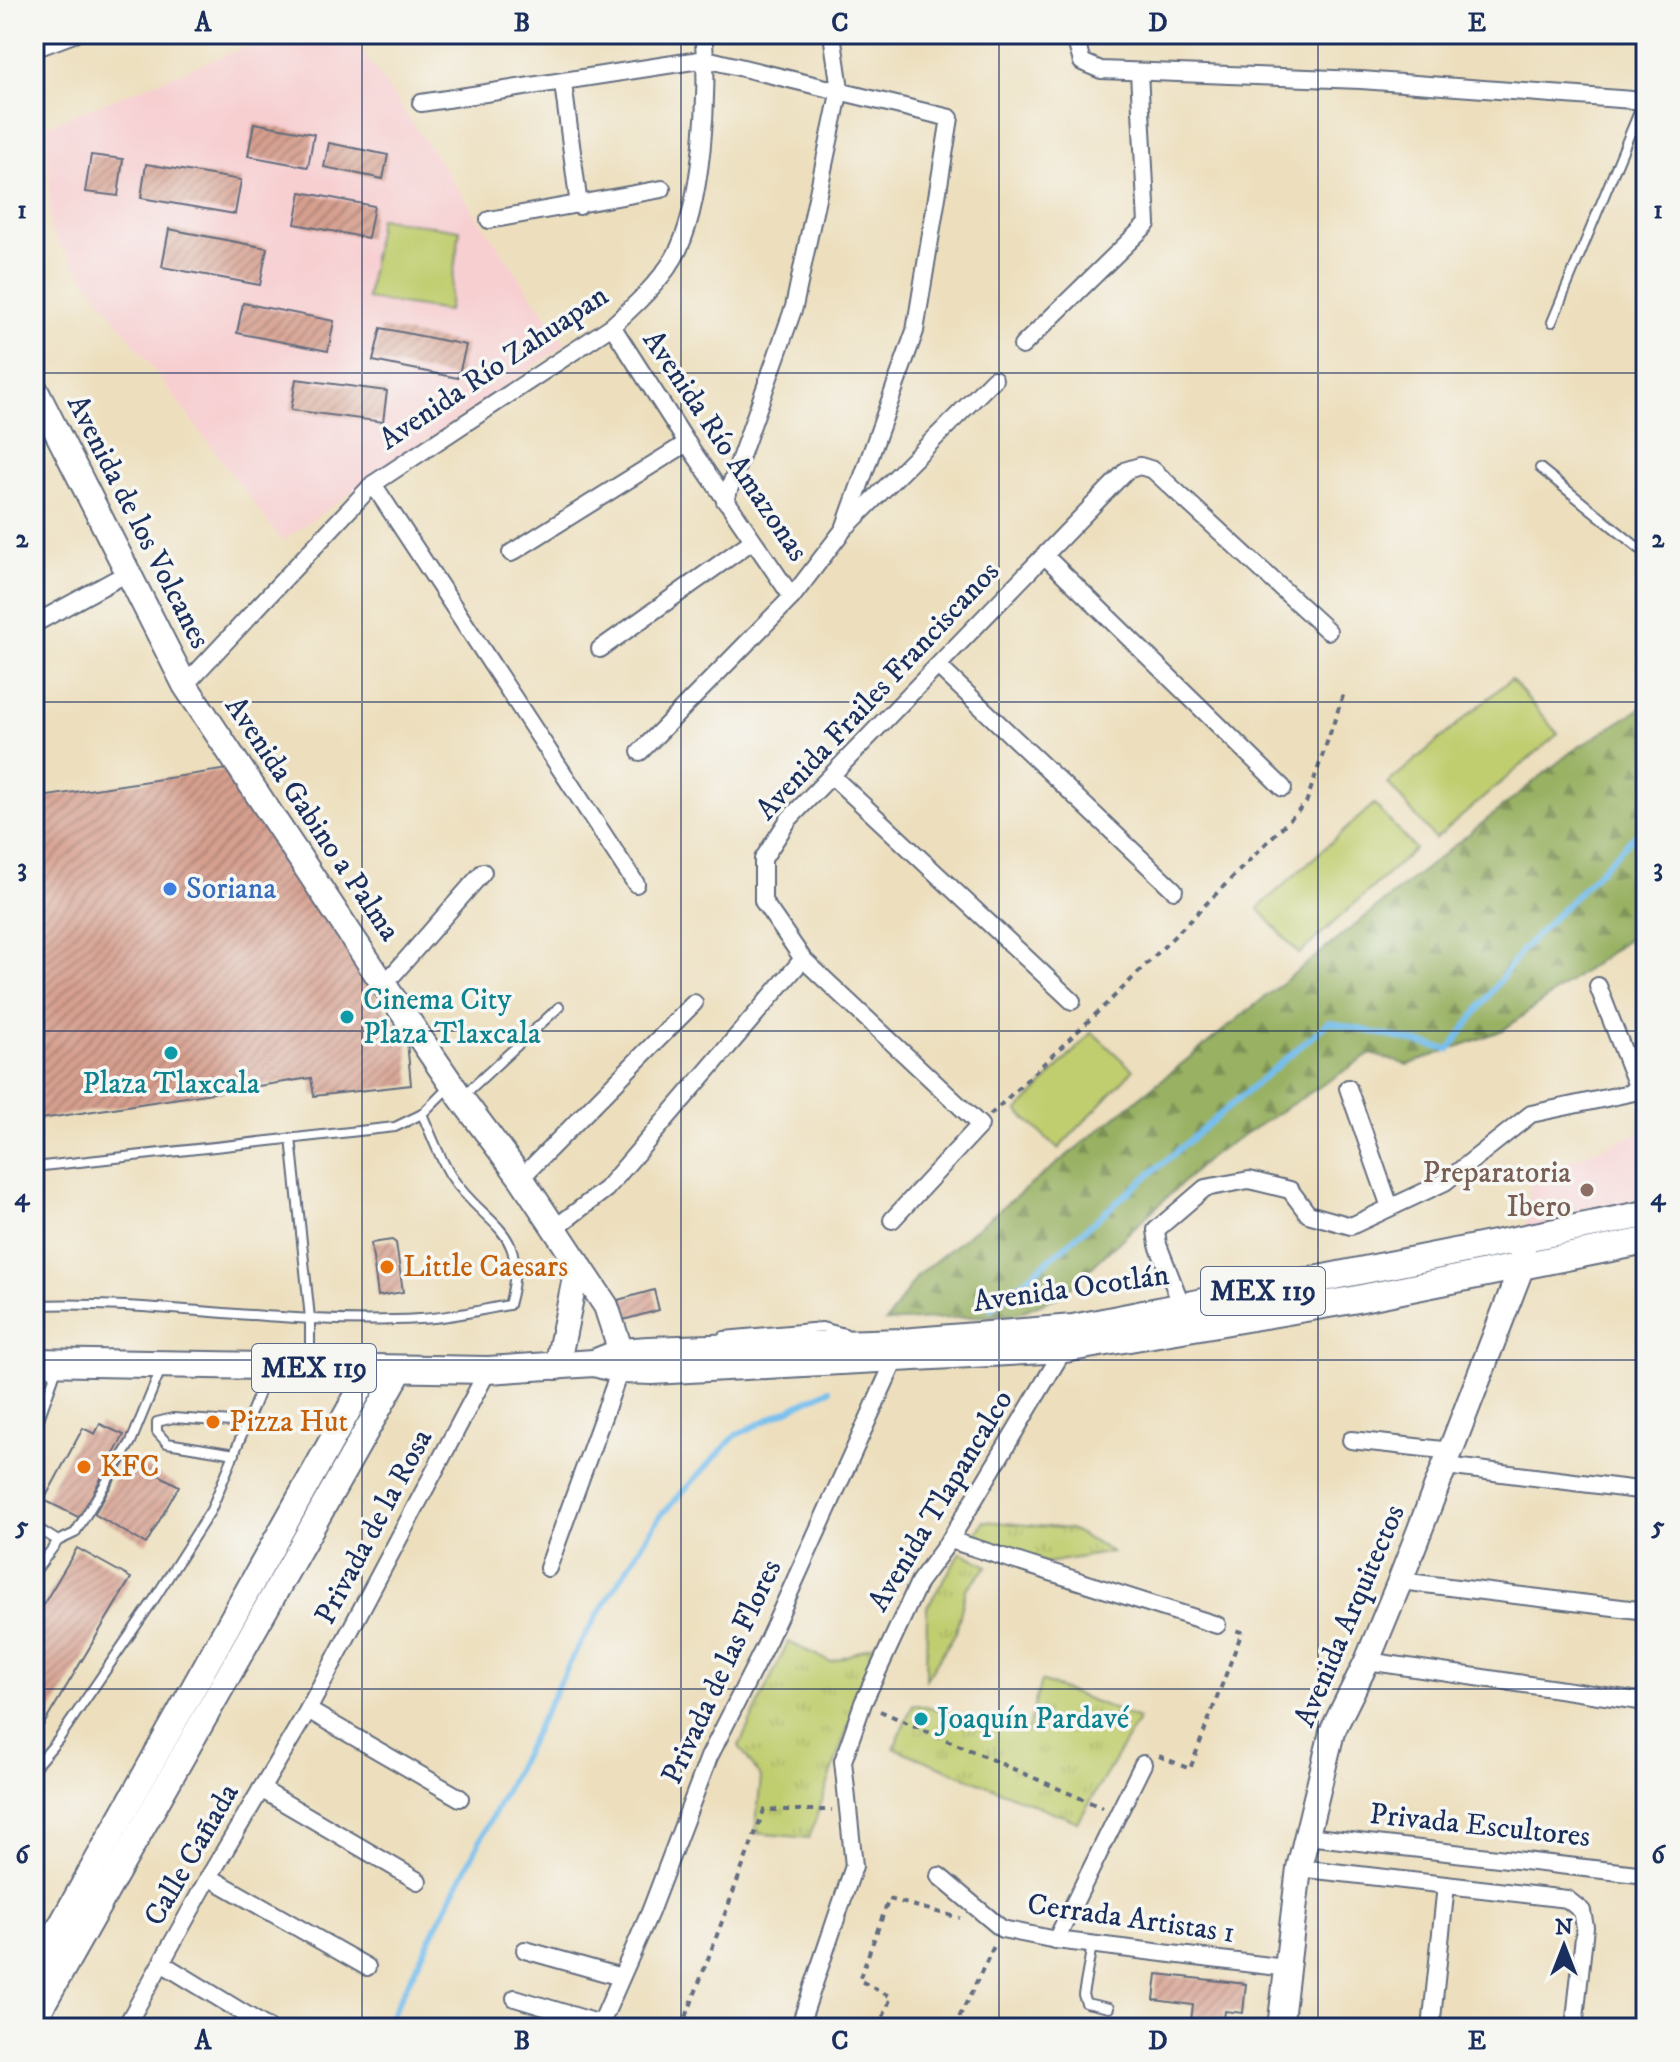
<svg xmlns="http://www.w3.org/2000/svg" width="1680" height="2062" font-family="'IM FELL DW Pica',serif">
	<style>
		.built { fill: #f7cfd1 }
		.grass { fill: url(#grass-tufts); stroke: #6e7e67; stroke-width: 2 }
		.forest { fill: url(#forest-firs); stroke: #5a7060; stroke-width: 2 }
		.pitch { fill: #c1ce70; stroke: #6e7e67; stroke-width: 2 }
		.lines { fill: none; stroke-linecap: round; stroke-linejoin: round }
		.stream { stroke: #75beed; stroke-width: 6 }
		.building { fill: url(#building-hatch) }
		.lane-casing { stroke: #646d7f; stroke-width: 12 }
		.street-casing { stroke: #646d7f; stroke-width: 20 }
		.secondary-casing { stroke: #646d7f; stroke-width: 28 }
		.primary-casing { stroke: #646d7f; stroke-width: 30 }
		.path { stroke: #646d7f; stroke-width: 4; stroke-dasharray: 6 6; stroke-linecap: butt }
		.lane { stroke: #fff; stroke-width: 8 }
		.street { stroke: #fff; stroke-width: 16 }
		.secondary { stroke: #fff; stroke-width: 24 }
		.primary { stroke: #fff; stroke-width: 26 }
		.grid { fill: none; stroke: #1b2f5e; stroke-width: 2; stroke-opacity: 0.55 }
		.shop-dot { fill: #3f7fe0; stroke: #f6f6f2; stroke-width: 3 }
		.culture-dot { fill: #0f9aa8; stroke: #f6f6f2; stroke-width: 3 }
		.education-dot { fill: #8d6e63; stroke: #f6f6f2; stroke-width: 3 }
		.food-dot { fill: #e8710a; stroke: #f6f6f2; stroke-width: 3 }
		.labels { text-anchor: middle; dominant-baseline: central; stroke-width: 7; stroke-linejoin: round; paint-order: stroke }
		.shield { fill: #f6f6f2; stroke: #5d6b8a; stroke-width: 2 }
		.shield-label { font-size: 28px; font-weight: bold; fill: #1b2f5e }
		.street-label { font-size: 30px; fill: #1b2f5e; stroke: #f6f6f2 }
		.shop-label { font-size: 30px; fill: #366cbe; stroke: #f6f6f2; text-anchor: start }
		.culture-label { font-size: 30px; fill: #0d838f; stroke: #f6f6f2; text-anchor: start }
		.education-label { font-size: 30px; fill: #785e54; stroke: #f6f6f2; text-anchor: end }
		.food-label { font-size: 30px; fill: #c56008; stroke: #f6f6f2; text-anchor: start }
		.neatline { fill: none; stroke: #1b2f5e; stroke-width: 3 }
		.grid-label { font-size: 26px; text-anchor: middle; font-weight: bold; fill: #1b2f5e }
	</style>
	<defs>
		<pattern id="grass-tufts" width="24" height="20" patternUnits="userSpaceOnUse" patternTransform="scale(2)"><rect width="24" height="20" fill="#c1ce70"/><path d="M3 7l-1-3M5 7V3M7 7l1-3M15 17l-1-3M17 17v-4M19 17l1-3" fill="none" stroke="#a5b163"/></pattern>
		<pattern id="forest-firs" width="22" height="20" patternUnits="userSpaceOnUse" patternTransform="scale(2)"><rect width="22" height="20" fill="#98b162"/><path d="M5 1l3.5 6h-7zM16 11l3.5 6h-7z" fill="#7b9054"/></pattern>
		<pattern id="building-hatch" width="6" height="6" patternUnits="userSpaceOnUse" patternTransform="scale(2)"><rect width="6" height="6" fill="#d69f8e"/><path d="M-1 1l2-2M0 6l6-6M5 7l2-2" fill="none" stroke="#ad8277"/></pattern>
	</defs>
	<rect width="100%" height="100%" fill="#f6f6f2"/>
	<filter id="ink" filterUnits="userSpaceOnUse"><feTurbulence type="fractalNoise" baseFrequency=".0125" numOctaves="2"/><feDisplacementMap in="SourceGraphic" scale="16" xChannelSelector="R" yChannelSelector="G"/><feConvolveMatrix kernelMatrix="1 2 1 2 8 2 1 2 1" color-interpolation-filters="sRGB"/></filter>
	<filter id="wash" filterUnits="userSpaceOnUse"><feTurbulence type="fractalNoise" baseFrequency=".006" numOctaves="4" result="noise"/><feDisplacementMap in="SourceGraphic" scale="32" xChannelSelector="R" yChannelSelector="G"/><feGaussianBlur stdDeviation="1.8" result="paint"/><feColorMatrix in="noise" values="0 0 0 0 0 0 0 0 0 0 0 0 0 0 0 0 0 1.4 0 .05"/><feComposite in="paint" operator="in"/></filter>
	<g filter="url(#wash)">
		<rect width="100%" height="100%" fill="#eddfbd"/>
		<g class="built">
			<polygon points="278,34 346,34 360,48 566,344 282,541 50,231 48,125"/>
			<polygon points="1646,1130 1646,1203 1526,1230 1530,1176"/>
		</g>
		<g class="grass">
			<polygon points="984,1521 1070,1529 1112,1552 1047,1563 972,1540"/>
			<polygon points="961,1552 988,1566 966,1589 956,1632 926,1679 927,1607"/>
			<polygon points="788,1642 831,1662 877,1644 809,1838 755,1833 761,1778 739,1746"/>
			<polygon points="1041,1681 1139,1719 1078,1822 894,1748 913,1704 1027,1732"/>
		</g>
		<polygon class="forest" points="1646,705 1646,926 1503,1030 1408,1065 1371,1054 1212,1155 1062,1295 1016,1314 886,1322 918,1275 1571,752"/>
		<g class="pitch">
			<polygon points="379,218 460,230 448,311 367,299"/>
			<polygon points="1511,679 1558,734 1435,839 1388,783"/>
			<polygon points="1374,804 1415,849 1299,954 1258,908"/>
			<polygon points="1092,1032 1133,1070 1058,1149 1018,1111"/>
		</g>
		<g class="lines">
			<g class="stream">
				<polyline points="991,1309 1329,1022 1449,1050 1522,950 1646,824"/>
				<polyline points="385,2028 579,1645 660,1516 736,1435 829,1390"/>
			</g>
		</g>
		<g id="blocks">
			<g class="building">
				<polygon points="254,123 314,134 308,167 248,156"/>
				<polygon points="329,143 388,155 383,179 324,167"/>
				<polygon points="91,155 123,159 118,196 85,192"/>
				<polygon points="146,164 241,180 235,214 141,198"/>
				<polygon points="301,192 374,206 368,238 295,224"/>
				<polygon points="169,229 267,248 260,285 162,267"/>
				<polygon points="243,303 334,321 328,351 237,333"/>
				<polygon points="381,328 466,345 458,378 373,361"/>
				<polygon points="296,379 387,391 383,422 291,410"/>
				<polygon points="228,769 407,1041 411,1085 314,1096 311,1078 34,1120 34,798"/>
				<polygon points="392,1240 396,1243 403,1292 378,1296 371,1243"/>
				<polygon points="654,1290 659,1310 623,1320 618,1300"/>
				<polygon points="100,1424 124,1435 80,1518 44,1500 83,1428 95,1434"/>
				<polygon points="128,1458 179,1486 146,1544 94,1514"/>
				<polygon points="77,1548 131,1578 41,1729 34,1724 34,1620"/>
				<polygon points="1157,1974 1246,1984 1243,2013 1225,2011 1223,2028 1190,2028 1193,2005 1154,2000"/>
			</g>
		</g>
	</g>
	<g filter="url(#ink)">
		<use href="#blocks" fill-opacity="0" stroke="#646d7f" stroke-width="2"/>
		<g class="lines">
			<g class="lane-casing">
				<g id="lane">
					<polyline points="1552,322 1643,102"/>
					<polyline points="1540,468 1646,554"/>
					<polyline points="464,1095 559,1007"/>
					<polyline points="291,1138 310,1318 310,1365"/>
					<polyline points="34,1167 395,1127 422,1114 449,1087"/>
					<path d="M34 1305C162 1300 291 1327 419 1319 449 1318 479 1310 509 1305 531 1227 486 1229 451 1176 439 1157 431 1134 422 1114"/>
					<polyline points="724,1336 822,1327 845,1333"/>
					<polyline points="34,1433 58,1366"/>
					<polyline points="235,1454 167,1443 157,1432 157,1422 173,1418 247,1423"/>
					<polyline points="34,1526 58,1541 34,1573"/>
					<polyline points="58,1541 75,1533 131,1442 161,1369"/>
					<polyline points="34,1768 58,1740 155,1598 211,1510 268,1371"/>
					<polyline points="1092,1945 1083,1995 1086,2003 1109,2008"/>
				</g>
			</g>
			<g class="street-casing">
				<g id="street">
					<polyline points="1074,34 1082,62 1101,70 1361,80 1646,101"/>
					<polyline points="34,49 74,34"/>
					<polyline points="563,83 579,206"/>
					<polyline points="421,103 706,59 950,118 915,331 844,529 792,597 640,752"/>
					<polyline points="489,220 662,189"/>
					<polyline points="612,326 687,443 792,597"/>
					<polyline points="1022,346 1147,224 1139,72"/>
					<polyline points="373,484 636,884"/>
					<polyline points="725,501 794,307 840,89 832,34"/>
					<polyline points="848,525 994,379"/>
					<polyline points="511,553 687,443"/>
					<polyline points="1044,555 1283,788"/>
					<polyline points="34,624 129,572"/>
					<polyline points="1644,633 1646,630"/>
					<polyline points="600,649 752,541"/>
					<polyline points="939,667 1174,890"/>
					<path d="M185 685 373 484 612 326C635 305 658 284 674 258 702 210 710 89 703 34"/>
					<polyline points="832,776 1072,1001"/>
					<polyline points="384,985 483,872"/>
					<polyline points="1598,986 1639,1091 1646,1089"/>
					<polyline points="1348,1088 1390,1207"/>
					<polyline points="521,1178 694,1003"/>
					<polyline points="892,1220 980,1125 803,959 763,901 763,859 789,819 1127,470 1140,466 1153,470 1328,631"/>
					<polyline points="555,1228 606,1189 803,959"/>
					<polyline points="1185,1314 1158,1245 1156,1230 1205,1188 1249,1180 1290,1190 1308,1214 1351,1226 1445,1182 1531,1114 1639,1091"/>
					<polyline points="1351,1440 1452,1451"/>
					<polyline points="1446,1466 1646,1491"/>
					<polyline points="950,1540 1217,1625"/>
					<polyline points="548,1568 620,1370"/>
					<polyline points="1400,1581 1646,1611"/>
					<polyline points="1367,1661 1646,1702"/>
					<polyline points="308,1710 460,1798"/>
					<polyline points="261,1789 418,1881"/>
					<polyline points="1307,1836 1646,1875"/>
					<polyline points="1299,1868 1567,1899 1582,1911 1585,1927 1574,2028"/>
					<polyline points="939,1876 1002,1929 1056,1940 1286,1968"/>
					<polyline points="209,1877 367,1967"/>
					<polyline points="1056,1940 1143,1764"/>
					<polyline points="525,1950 621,1977"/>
					<polyline points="163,1964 268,2028"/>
					<polyline points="515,1998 601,2024"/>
					<polyline points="125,2028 209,1877 308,1710 488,1370"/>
					<polyline points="599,2028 650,1912 709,1757 768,1640 899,1351"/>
					<polyline points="799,2028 854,1866 843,1761 863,1703 919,1582 950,1540 1067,1344"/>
					<polyline points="1431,2028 1446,1885"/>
				</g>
			</g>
			<g class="secondary-casing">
				<g id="secondary">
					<polyline points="34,387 185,685 384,985 461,1098 521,1178 606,1306 621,1352 620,1369"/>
					<polyline points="557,1367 578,1263"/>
					<polyline points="34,1973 371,1370"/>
					<polyline points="34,2020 401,1369"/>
					<polyline points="1280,2028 1299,1868 1332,1732 1367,1661 1400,1581 1522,1266 1522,1240"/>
				</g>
			</g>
			<g class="primary-casing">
				<g id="primary">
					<polyline points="34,1362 488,1370 594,1363 621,1352 648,1350 902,1342 1073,1328 1646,1214"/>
					<polyline points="594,1363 620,1370 652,1371 1065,1349 1352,1300 1646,1241"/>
				</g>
			</g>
			<g class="path">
				<polyline points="990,1115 1124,987 1306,803 1345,690"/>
				<polyline points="880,1711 1103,1808"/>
				<polyline points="1159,1756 1190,1769 1242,1632 1231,1629"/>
				<polyline points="682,2028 764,1810 832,1810"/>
				<polyline points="879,2028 891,1997 859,1980 889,1899 960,1918"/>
				<polyline points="954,2028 995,1944"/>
			</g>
			<use href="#lane" class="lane"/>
			<use href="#street" class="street"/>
			<use href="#secondary" class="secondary"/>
			<use href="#primary" class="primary"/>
		</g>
	</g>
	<path class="grid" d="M362 34V2028M681 34V2028M999 34V2028M1318 34V2028M34 373H1646M34 702H1646M34 1031H1646M34 1360H1646M34 1689H1646"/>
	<circle class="shop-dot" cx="170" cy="889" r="8"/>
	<g class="culture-dot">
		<circle cx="347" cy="1017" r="8"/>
		<circle cx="171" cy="1053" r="8"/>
		<circle cx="921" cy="1719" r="8"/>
	</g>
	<circle class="education-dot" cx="1587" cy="1190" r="8"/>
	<g class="food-dot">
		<circle cx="387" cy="1267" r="8"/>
		<circle cx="213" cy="1422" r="8"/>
		<circle cx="84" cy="1467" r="8"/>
	</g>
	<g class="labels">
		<g class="shield">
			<rect x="1201" y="1267" width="124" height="48" rx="6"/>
			<rect x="252" y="1344" width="124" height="48" rx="6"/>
		</g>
		<g class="shield-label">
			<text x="1263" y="1291">MEX 119</text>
			<text x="314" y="1368">MEX 119</text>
		</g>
		<g class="street-label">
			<text transform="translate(494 368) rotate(-34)">Avenida Río Zahuapan</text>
			<text transform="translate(725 446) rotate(56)">Avenida Río Amazonas</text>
			<text transform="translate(138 522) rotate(63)">Avenida de los Volcanes</text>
			<text transform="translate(878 691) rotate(-47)">Avenida Frailes Franciscanos</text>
			<text transform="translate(312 819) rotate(56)">Avenida Gabino a Palma</text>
			<text transform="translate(1071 1289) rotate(-8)">Avenida Ocotlán</text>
			<text transform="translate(941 1501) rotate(-59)">Avenida Tlapancalco</text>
			<text transform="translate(374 1527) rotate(-62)">Privada de la Rosa</text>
			<text transform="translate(1350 1616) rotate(-67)">Avenida Arquitectos</text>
			<text transform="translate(722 1672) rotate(-65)">Privada de las Flores</text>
			<text transform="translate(1480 1826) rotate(6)">Privada Escultores</text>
			<text transform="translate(192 1855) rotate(-60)">Calle Cañada</text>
			<text transform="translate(1131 1919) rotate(8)">Cerrada Artistas 1</text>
		</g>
		<g class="shop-label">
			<text x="186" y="889">Soriana</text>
		</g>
		<g class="culture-label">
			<text x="363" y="1000">Cinema City<tspan x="363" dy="34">Plaza Tlaxcala</tspan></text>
			<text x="171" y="1084" text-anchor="middle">Plaza Tlaxcala</text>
			<text x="937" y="1719">Joaquín Pardavé</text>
		</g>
		<g class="education-label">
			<text x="1571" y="1173">Preparatoria<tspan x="1571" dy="34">Ibero</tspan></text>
		</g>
		<g class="food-label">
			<text x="403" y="1267">Little Caesars</text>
			<text x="229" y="1422">Pizza Hut</text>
			<text x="100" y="1467">KFC</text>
		</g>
	</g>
	<rect width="1680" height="2062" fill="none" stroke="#f6f6f2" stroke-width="88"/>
	<g transform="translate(1564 1946)" stroke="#f6f6f2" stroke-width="6" paint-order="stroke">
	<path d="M0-6L14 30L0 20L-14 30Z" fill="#1b2f5e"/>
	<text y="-12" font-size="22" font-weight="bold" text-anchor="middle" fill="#1b2f5e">N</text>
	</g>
	<rect x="44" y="44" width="1592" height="1974" class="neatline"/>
	<g class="grid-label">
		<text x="203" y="31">A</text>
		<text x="522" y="31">B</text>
		<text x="840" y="31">C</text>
		<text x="1158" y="31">D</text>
		<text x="1477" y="31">E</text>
		<text x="22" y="218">1</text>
		<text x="1658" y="218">1</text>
		<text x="22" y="547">2</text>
		<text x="1658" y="547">2</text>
		<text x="22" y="876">3</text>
		<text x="1658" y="876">3</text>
		<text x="22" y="1205">4</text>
		<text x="1658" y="1205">4</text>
		<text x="22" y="1534">5</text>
		<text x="1658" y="1534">5</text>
		<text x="22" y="1863">6</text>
		<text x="1658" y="1863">6</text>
		<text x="203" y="2049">A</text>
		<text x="522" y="2049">B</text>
		<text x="840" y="2049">C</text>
		<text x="1158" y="2049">D</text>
		<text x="1477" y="2049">E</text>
	</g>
</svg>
